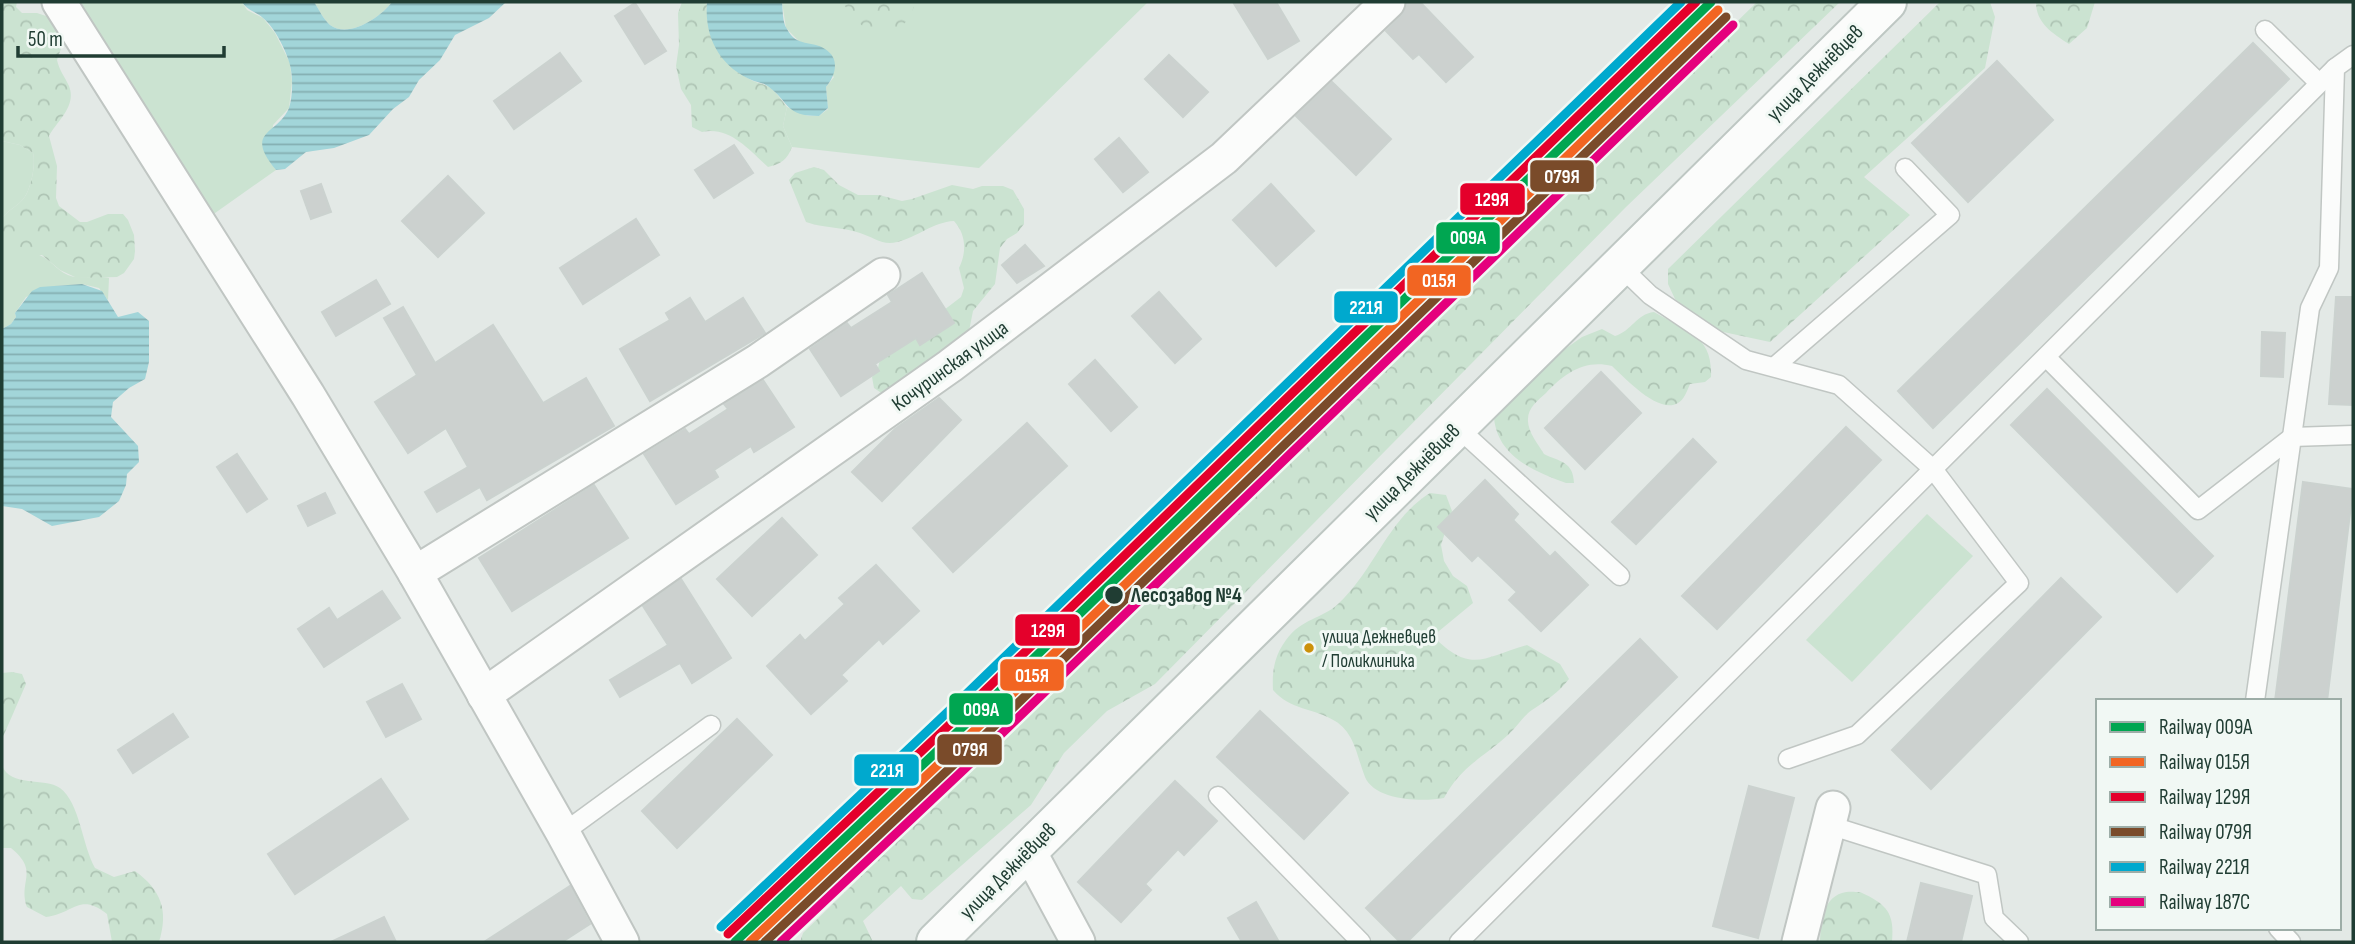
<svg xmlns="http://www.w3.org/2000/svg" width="2355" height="944" font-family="'Sofia Sans Condensed',sans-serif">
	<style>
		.green { fill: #cbe3d1 }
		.forest { fill: url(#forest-crowns) }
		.water { fill: url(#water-rules) }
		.building { fill: #ccd1cf; stroke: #cbd2cf; stroke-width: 2 }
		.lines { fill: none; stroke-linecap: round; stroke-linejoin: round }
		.service-casing { stroke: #c0c6c3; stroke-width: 21 }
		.minor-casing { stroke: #c0c6c3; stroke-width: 37 }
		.secondary-casing { stroke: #bec7c3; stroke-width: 42 }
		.service { stroke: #fbfcfb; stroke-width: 18 }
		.minor { stroke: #fbfcfb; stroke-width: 33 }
		.secondary { stroke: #fbfcfb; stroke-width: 38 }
		.rail-1-casing { stroke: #f1f8f4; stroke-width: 14 }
		.rail-2-casing { stroke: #f1f8f4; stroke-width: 14 }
		.rail-3-casing { stroke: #f1f8f4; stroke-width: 14 }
		.rail-4-casing { stroke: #f1f8f4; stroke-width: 14 }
		.rail-5-casing { stroke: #f1f8f4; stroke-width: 14 }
		.rail-6-casing { stroke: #f1f8f4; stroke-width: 14 }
		.rail-1 { stroke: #00a651; stroke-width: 9 }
		.rail-2 { stroke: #f26522; stroke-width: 9 }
		.rail-3 { stroke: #e4002b; stroke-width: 9 }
		.rail-4 { stroke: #7a4b2a; stroke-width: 9 }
		.rail-5 { stroke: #00a9ce; stroke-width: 9 }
		.rail-6 { stroke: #e5007d; stroke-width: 9 }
		.stop-dot { fill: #203d33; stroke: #f1f8f4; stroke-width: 2.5 }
		.bus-dot { fill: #cc910a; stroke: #f1f8f4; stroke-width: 2.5 }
		.labels { text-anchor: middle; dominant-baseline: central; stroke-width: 6; stroke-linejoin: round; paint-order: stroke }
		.bus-label { font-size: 19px; fill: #203d33; stroke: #f1f8f4; text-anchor: start }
		.street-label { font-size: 21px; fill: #203d33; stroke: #f1f8f4 }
		.stop-label { font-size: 21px; font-weight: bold; fill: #203d33; stroke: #f1f8f4; text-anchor: start }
		.line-badge { stroke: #f1f8f4; stroke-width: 2.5 }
		.badge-label { font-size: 19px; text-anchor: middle; font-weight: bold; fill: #fff }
	</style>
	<defs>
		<pattern id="forest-crowns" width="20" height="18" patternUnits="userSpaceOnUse" patternTransform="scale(1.75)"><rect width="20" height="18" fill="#cbe3d1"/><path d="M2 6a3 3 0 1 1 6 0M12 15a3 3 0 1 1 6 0" fill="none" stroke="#aec4b4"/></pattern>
		<pattern id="water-rules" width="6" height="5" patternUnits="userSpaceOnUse" patternTransform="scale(1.75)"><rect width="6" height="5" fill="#a2d5d9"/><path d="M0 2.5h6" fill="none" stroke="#84aeb1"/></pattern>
	</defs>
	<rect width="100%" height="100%" fill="#e3e9e6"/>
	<g class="green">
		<polygon points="79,2 242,2 247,10 263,18 275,33 290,63 292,82 289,108 273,125 270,162 276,170 208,218"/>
		<path d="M314 2H392C381 17 349 39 330 25 323 19 319 9 314 2Z"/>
		<polygon points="782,2 1148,2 979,168 792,147 783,126 787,107 808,116 819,116 828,109 826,87 834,77 786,28"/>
		<path d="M2 141 20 145 33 153C36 164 31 189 24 198 18 206 8 210 2 218Z"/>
		<path d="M33 253C49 256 54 269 68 275 80 280 96 275 109 278L108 300 99 288 82 284 56 286 26 297 15 313 16 317 11 324 2 329V255Z"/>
		<polygon points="1927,514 1973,556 1852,682 1806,640"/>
	</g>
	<g class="forest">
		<path d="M2 2H17L16 7 22 13H37L52 18 64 40 57 60C59 70 65 77 69 86 77 106 57 121 49 136L57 166 56 198 59 206 80 222H87L108 214H123L128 220 134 235 135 251 134 259 124 273 117 277 77 278 60 270 42 255H2V218C8 210 18 206 24 198 31 189 36 164 33 153L20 145 2 141Z"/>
		<path d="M682 2H703L707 4C705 38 722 66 753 81 760 84 767 84 773 90 778 95 783 102 787 107L783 126 792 147C787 160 781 164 768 167 749 150 730 126 702 132L692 127 691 105 681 89 676 66 679 45 678 13Z"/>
		<path d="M841 2H915C910 26 889 43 864 27 859 24 847 8 841 2Z"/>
		<polygon points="1757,2 1840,2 1626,207 1155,684 1107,711 1064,753 1031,805 922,900 912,899 901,886 863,921 873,942 800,942 803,933"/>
		<polygon points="1940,2 1990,2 1995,17 1985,68 1864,177 1910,215 1770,342 1714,330 1675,299 1668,284 1668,269"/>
		<path d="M2036 2H2095L2087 28 2069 44C2052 33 2036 23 2036 2Z"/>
		<path d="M814 167 824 170 839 185 858 195H879L902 201 912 199 952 185 973 189 982 186H1003L1013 190 1024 209V224L1017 233 1007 239 1000 248 995 284 973 311 968 336 883 394 874 388 872 377 878 368 880 359 961 297 964 288 959 268C967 252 966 234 954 221 933 222 918 237 897 242 883 246 873 237 860 233 842 227 823 228 806 222L789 180 795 173Z"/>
		<path d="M1654 312C1686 331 1713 335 1711 377L1705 382 1690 384C1687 391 1684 400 1678 403 1659 415 1625 378 1612 366 1584 359 1564 374 1546 393 1538 400 1528 408 1528 419 1527 431 1538 444 1544 454 1560 462 1573 461 1574 483H1566C1534 471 1498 457 1494 418L1515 390 1533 380 1558 354 1582 337 1602 329 1615 336C1632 331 1636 314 1654 312Z"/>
		<path d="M1430 493 1446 495 1452 511 1441 545 1444 561 1453 576 1467 586 1473 603 1433 636C1471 675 1484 657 1527 645L1560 664 1569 679C1557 694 1548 699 1532 710 1523 716 1517 727 1509 734 1483 758 1462 765 1444 798 1423 802 1375 801 1365 777 1357 757 1355 733 1335 721 1314 708 1290 710 1273 690 1272 672 1274 656 1286 640 1302 618 1322 619 1338 604 1374 571 1388 519 1430 493Z"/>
		<polygon points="12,672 22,674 26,684 2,739 2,673"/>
		<path d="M2 765C10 788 45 777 60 788 80 803 82 845 95 868L114 877 135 871C161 890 169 910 159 942H112L107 914C79 892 74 914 46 917L27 907C18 880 40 872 11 848H2Z"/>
		<path d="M1860 892C1886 904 1895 912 1892 942H1820C1821 925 1822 899 1842 893 1847 891 1855 892 1860 892Z"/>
	</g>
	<g class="water">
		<path d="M242 2H314C319 9 323 19 330 25 349 39 381 17 392 2H506L489 18 455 35 440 60 419 80 409 97 393 109 369 135 334 148 306 152 285 169 276 170C243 130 278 135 289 108 293 96 293 77 290 65 286 50 275 28 263 18 255 11 248 11 242 2Z"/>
		<path d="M707 2H782C783 10 782 22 787 29 797 48 812 40 825 49 841 59 835 76 826 87L828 108 819 116C785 116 790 103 769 87 764 83 760 83 754 81 720 67 704 38 707 2Z"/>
		<polygon points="82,284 102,291 118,317 138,312 149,321 149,362 145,379 129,388 113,402 111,417 138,446 139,462 127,474 126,485 119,501 99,517 52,526 22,509 2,506 2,329 11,324 16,317 15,313 32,291 40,287"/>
	</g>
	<g class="building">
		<polygon points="1233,2 1276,2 1299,41 1268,59"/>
		<polygon points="1407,2 1420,2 1473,57 1446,82 1419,54 1413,59 1386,31 1402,15"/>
		<polygon points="635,3 666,51 645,64 615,16"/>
		<polygon points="2253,43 2289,79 1933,428 1898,391"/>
		<polygon points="560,53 581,81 514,129 494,101"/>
		<polygon points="1169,55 1208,92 1183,117 1145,79"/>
		<polygon points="1997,61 2053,120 1968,202 1912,143"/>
		<polygon points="1332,82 1391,139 1356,175 1296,116"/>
		<polygon points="1119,138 1148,172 1123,192 1095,159"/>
		<polygon points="734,145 753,173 714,198 695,170"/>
		<polygon points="448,176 484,213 438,257 402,221"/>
		<polygon points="321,184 331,212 311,219 301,191"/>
		<polygon points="1271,184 1314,231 1276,266 1233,220"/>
		<polygon points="636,219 659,255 583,304 560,268"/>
		<polygon points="1025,245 1044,266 1017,283 1002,265"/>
		<polygon points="922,273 954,323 920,345 916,338 875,364 879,371 841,396 810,349 847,323 851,328 892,302 888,295"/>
		<polygon points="376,280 390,304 336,336 322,312"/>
		<polygon points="1159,292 1201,339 1175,363 1132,316"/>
		<polygon points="2336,297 2353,297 2353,405 2329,404"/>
		<polygon points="690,298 705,322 743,298 765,333 650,401 620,349 670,320 666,313"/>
		<polygon points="403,307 435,363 493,325 543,403 586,378 614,426 487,500 480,487 437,512 425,492 468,467 446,428 408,453 375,402 417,375 384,318"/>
		<polygon points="2262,332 2285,333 2283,377 2261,376"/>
		<polygon points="1095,360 1137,407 1111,431 1069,384"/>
		<polygon points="1601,372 1641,413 1585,469 1545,428"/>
		<polygon points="763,380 794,427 754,452 751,446 714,470 718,477 676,504 644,454 685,429 689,434 728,409 724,404"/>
		<polygon points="2047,389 2213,556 2177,592 2011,425"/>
		<polygon points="939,398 961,420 882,501 852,472 895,429"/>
		<polygon points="1027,423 1067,466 953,572 913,528"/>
		<polygon points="1846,427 1881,460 1717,629 1682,596"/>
		<polygon points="1693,439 1716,462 1636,544 1612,522"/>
		<polygon points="237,454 267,499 247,512 217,467"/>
		<polygon points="1485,480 1518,514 1513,520 1550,557 1555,552 1588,585 1541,631 1509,600 1517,592 1478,555 1472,561 1438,527"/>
		<polygon points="2303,482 2353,489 2327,701 2275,701"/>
		<polygon points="594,485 628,538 512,611 479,558"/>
		<polygon points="325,493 335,513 308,526 298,506"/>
		<polygon points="782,518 817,555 752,616 717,579"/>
		<polygon points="876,565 919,611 883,644 879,639 841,675 847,681 811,714 767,666 800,635 805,641 845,604 839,598"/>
		<polygon points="2061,578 2101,617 1931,789 1892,750"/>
		<polygon points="681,579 731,658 692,683 680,663 620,697 610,680 668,645 643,606"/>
		<polygon points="382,591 400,618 324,667 298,629 329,608 337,620"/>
		<polygon points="1640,639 1677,677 1407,942 1400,942 1366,908"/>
		<polygon points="402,684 421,719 386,737 367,702"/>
		<polygon points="1260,711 1348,793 1304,839 1217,757"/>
		<polygon points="173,714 188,737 133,773 118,750"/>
		<polygon points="737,719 772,755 677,848 642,811"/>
		<polygon points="381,779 408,819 295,894 268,854"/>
		<polygon points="1175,781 1217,821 1184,855 1178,849 1145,884 1151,890 1121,922 1078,882"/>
		<polygon points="1749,786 1794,798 1758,938 1713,926"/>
		<polygon points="1921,883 1972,896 1961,942 1907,942"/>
		<polygon points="570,886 590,924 562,942 484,942"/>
		<polygon points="1256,902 1279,942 1242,942 1228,918"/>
		<polygon points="384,917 396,942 331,942"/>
	</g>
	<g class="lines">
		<g class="service-casing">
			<g id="service">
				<polyline points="2265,30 2319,83"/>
				<polyline points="1620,266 1650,295 1746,360 1839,385 1933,469 2019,583 1857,735 1788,759"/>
				<polyline points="2046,357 2198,510 2292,437 2353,435"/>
				<polyline points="1774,367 1950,215 1905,168"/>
				<polyline points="1457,427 1620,576"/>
				<polyline points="2255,701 2310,308 2329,268 2335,68 2353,55"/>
				<polyline points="1218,796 1361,942"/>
				<polyline points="1829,825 1987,875 1994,918 2019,942"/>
				<polyline points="563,833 711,725"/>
				<polyline points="2278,928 2291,942"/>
				<polyline points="1459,942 2335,68"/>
			</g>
		</g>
		<g class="minor-casing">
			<g id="minor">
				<polyline points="59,2 308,395 415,573 563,833 622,942"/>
				<polyline points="415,573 758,361 883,275"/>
				<polyline points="484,695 950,366 1224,158 1388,2"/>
				<polyline points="1029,851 1078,942"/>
				<polyline points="1799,942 1833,808"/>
			</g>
		</g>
		<g class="secondary-casing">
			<polyline id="secondary" points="936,942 1887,2"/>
		</g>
		<use href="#service" class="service"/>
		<use href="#minor" class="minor"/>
		<use href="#secondary" class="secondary"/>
		<g class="rail-1-casing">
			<polyline id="rail-1" points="735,942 970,720 1711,2"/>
		</g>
		<g class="rail-2-casing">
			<polyline id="rail-2" points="750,942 977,728 1718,10"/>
		</g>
		<g class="rail-3-casing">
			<polyline id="rail-3" points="728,934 963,712 1696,2"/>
		</g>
		<g class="rail-4-casing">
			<polyline id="rail-4" points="765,942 985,735 1726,17"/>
		</g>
		<g class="rail-5-casing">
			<polyline id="rail-5" points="721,927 955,705 1681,2"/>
		</g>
		<g class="rail-6-casing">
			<polyline id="rail-6" points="781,942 992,743 1733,25"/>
		</g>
		<use href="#rail-1" class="rail-1"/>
		<use href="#rail-2" class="rail-2"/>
		<use href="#rail-3" class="rail-3"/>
		<use href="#rail-4" class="rail-4"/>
		<use href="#rail-5" class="rail-5"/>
		<use href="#rail-6" class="rail-6"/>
	</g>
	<circle class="stop-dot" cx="1114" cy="595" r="10"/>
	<circle class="bus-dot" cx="1309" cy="648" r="6"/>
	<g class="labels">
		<g class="bus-label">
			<text x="1322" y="637">улица Дежневцев<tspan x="1322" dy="24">/ Поликлиника</tspan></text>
		</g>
		<g class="street-label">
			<text transform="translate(1815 73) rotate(-45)">улица Дежнёвцев</text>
			<text transform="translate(950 366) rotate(-36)">Кочуринская улица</text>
			<text transform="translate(1412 472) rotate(-45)">улица Дежнёвцев</text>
			<text transform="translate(1008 871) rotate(-45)">улица Дежнёвцев</text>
		</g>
		<g class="stop-label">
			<text x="1131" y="595">Лесозавод №4</text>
		</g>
	</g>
	<g class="line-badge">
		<rect x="1529" y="159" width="66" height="34" rx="7" fill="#7a4b2a"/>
		<rect x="1459" y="182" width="67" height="34" rx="7" fill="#e4002b"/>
		<rect x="1435" y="221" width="66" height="34" rx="7" fill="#00a651"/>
		<rect x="1406" y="264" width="66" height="33" rx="7" fill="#f26522"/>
		<rect x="1333" y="290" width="66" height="34" rx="7" fill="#00a9ce"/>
		<rect x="1014" y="613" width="67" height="34" rx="7" fill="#e4002b"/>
		<rect x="999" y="658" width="66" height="34" rx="7" fill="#f26522"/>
		<rect x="948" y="692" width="66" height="34" rx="7" fill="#00a651"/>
		<rect x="936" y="733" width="67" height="33" rx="7" fill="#7a4b2a"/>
		<rect x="853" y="753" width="67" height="34" rx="7" fill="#00a9ce"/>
	</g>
	<g class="badge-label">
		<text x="1562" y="183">079Я</text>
		<text x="1492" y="206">129Я</text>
		<text x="1468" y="244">009А</text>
		<text x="1439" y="287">015Я</text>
		<text x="1366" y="314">221Я</text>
		<text x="1048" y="637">129Я</text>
		<text x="1032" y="682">015Я</text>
		<text x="981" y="716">009А</text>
		<text x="970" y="756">079Я</text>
		<text x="887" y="777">221Я</text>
	</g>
	<rect width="2355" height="944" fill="none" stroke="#203d33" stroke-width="7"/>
	<rect x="2096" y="699" width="245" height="231" fill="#f1f8f4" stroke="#9dada7" stroke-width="2"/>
	<rect x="2110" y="722" width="35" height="10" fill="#00a651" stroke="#9dada7" stroke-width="2"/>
	<text x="2159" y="734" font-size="21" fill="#203d33">Railway 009А</text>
	<rect x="2110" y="757" width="35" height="10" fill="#f26522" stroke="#9dada7" stroke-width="2"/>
	<text x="2159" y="769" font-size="21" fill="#203d33">Railway 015Я</text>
	<rect x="2110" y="792" width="35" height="10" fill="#e4002b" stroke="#9dada7" stroke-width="2"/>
	<text x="2159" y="804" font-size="21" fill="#203d33">Railway 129Я</text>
	<rect x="2110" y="827" width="35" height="10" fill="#7a4b2a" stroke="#9dada7" stroke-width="2"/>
	<text x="2159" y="839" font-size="21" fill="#203d33">Railway 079Я</text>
	<rect x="2110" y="862" width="35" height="10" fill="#00a9ce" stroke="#9dada7" stroke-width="2"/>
	<text x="2159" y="874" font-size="21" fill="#203d33">Railway 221Я</text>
	<rect x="2110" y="897" width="35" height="10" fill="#e5007d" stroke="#9dada7" stroke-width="2"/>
	<text x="2159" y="909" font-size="21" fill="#203d33">Railway 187С</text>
	<path d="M18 46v10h206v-10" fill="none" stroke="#203d33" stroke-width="3.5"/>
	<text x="28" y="46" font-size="21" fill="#203d33" stroke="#f1f8f4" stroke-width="5" paint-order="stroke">50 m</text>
</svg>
